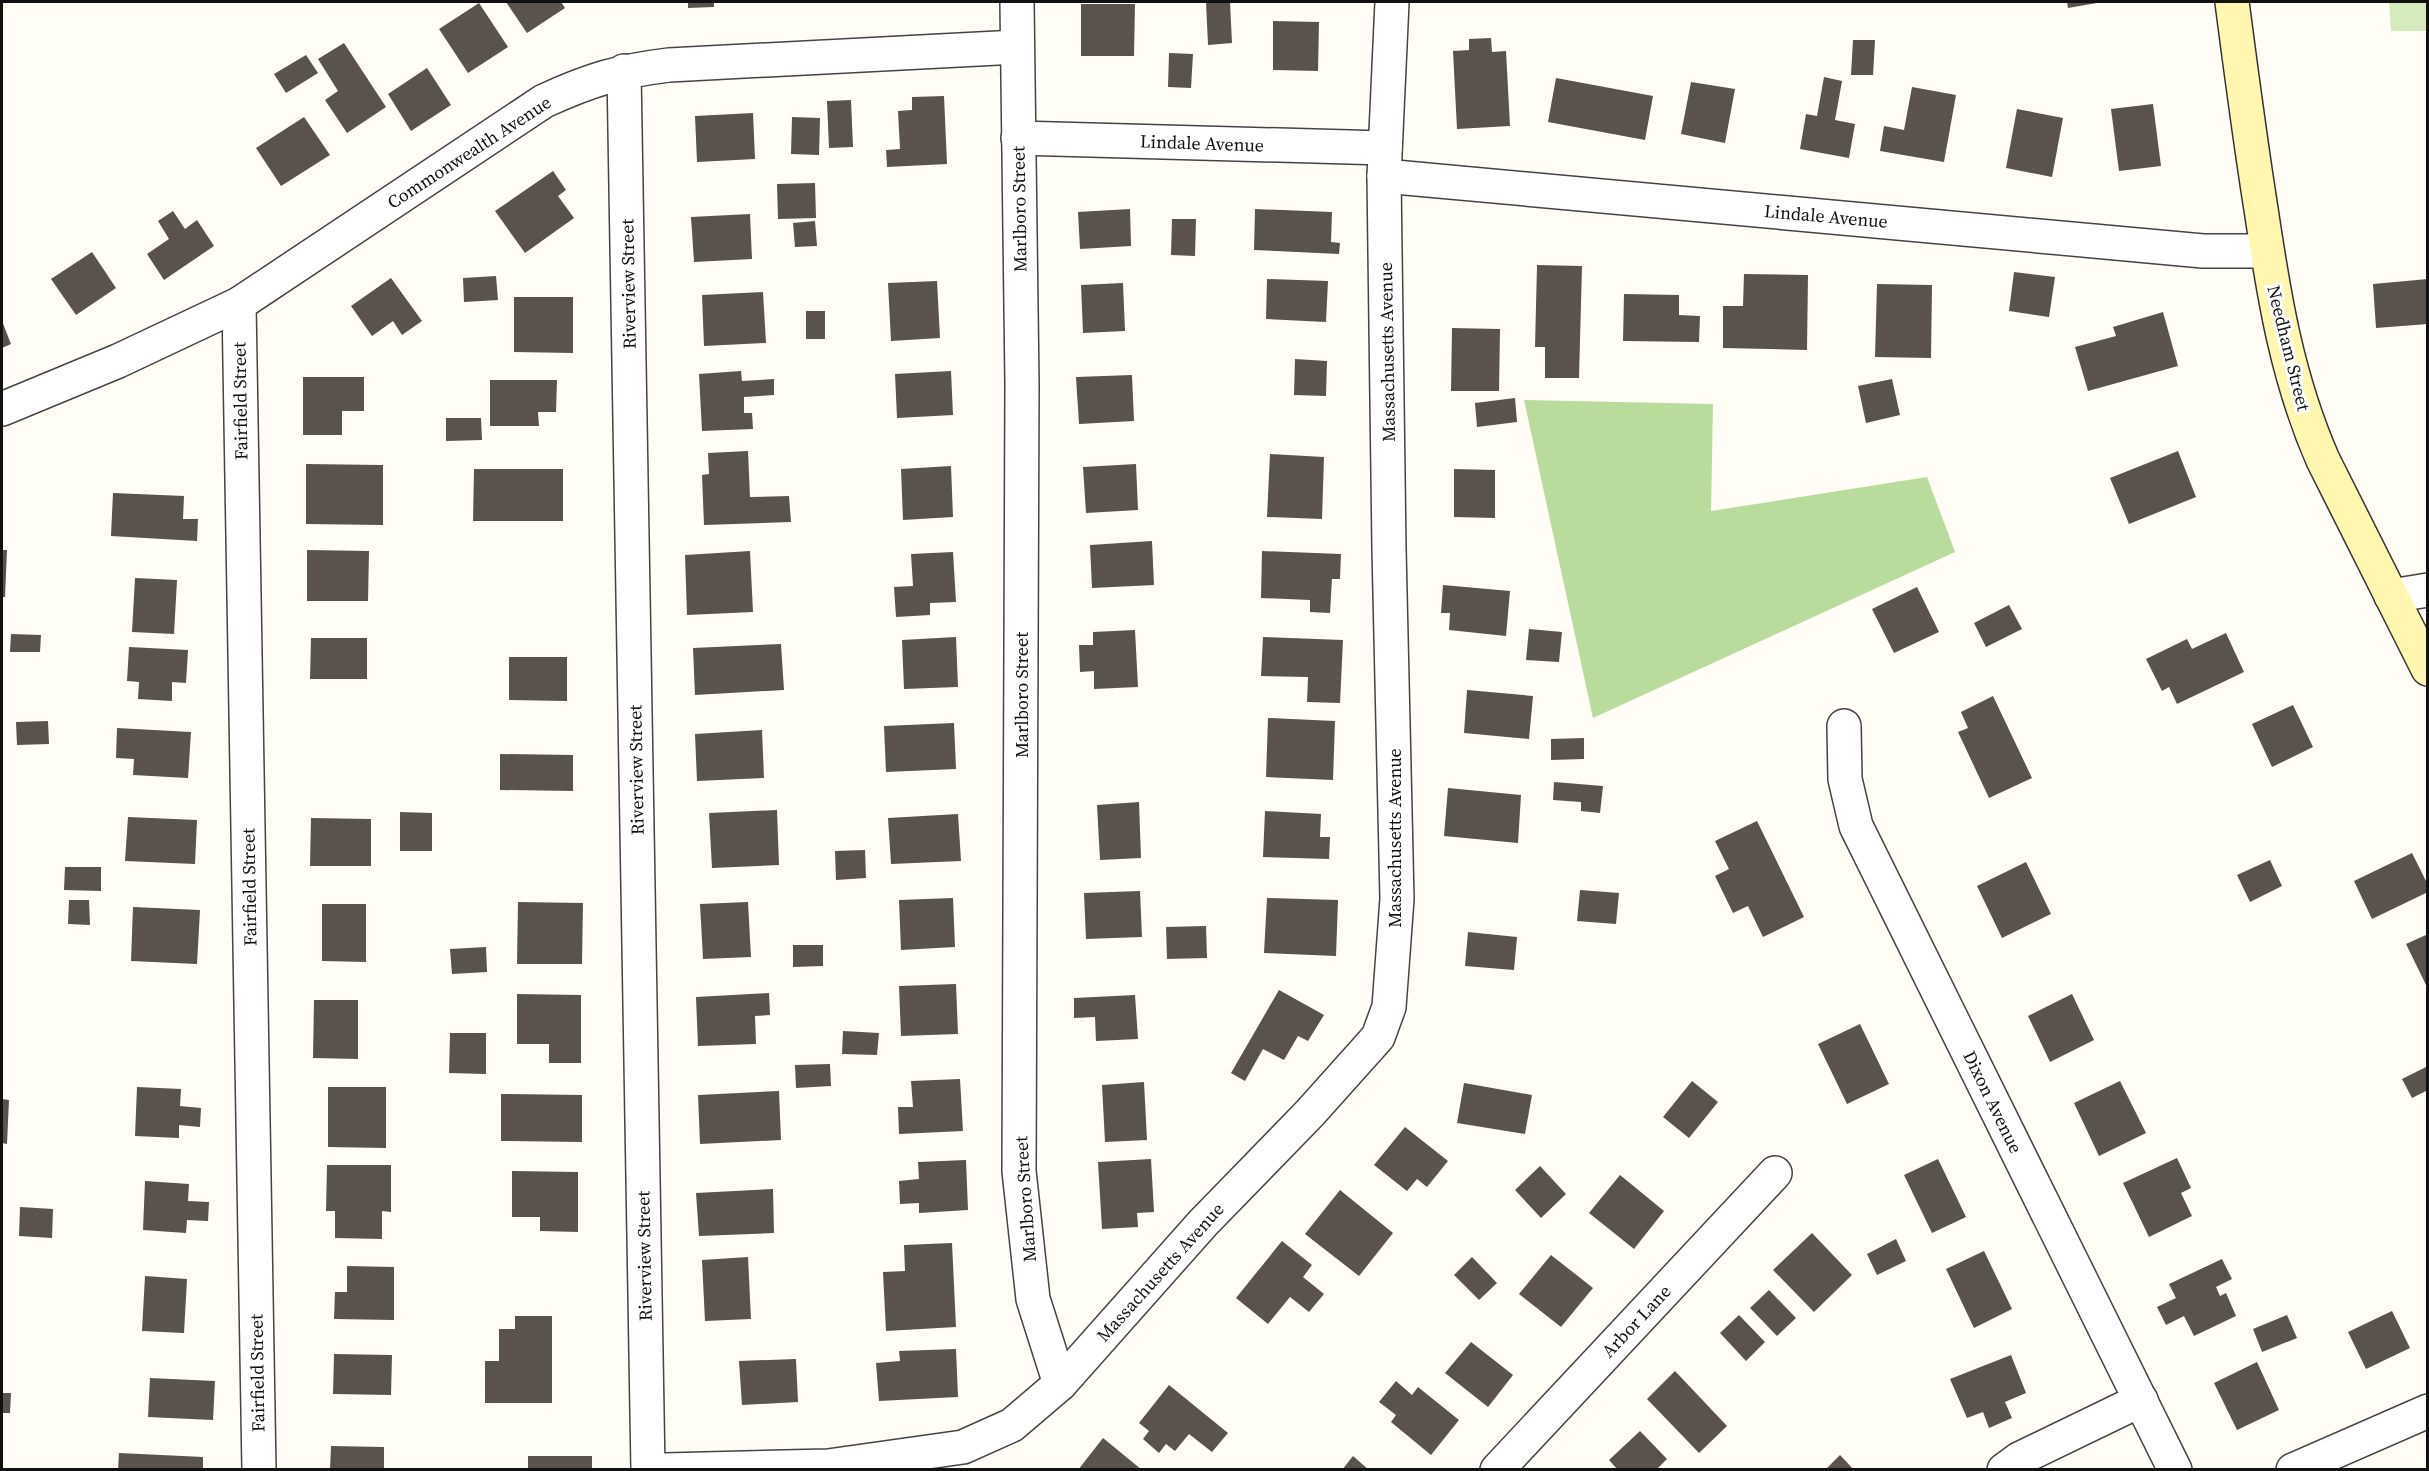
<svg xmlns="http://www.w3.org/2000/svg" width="2429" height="1471" font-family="'Source Serif 4',serif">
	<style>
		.green { fill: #d5ebbd }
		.forest { fill: #b9dc9c }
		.building { fill: #5a524d }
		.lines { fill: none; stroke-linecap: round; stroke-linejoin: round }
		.street-casing { stroke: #444; stroke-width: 36 }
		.secondary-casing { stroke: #333; stroke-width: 36 }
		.street { stroke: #fff; stroke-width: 33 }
		.secondary { stroke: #fff6b0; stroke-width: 33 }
		.labels { text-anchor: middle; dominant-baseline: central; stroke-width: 6; stroke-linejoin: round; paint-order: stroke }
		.street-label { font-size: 18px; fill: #111; stroke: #fff }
	</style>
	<rect width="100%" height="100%" fill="#fffdf5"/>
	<polygon class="green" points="2389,2 2427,2 2427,31 2391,31"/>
	<polygon class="forest" points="1524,400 1713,404 1711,511 1927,477 1955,552 1593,718"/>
	<g class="building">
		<polygon points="506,2 561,2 565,8 527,33"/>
		<polygon points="688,2 714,2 714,7 688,8"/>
		<polygon points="1206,2 1230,2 1232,43 1208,45"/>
		<polygon points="2067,2 2097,2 2097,3 2068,8"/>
		<polygon points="479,3 508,47 468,73 439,29"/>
		<polygon points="1081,4 1135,4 1134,56 1081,56"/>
		<polygon points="1273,21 1319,22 1318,71 1273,70"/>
		<polygon points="1491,38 1492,52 1506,51 1510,126 1457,129 1453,51 1469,50 1469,39"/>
		<polygon points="1853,40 1875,40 1873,75 1851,75"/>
		<polygon points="344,43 386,107 347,133 325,100 338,91 318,59"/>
		<polygon points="1169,53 1193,54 1191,88 1168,87"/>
		<polygon points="306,55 318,73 286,93 274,74"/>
		<polygon points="427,68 451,105 411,131 388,94"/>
		<polygon points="1824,77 1842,81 1835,120 1855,124 1849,158 1800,149 1806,114 1817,116"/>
		<polygon points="1556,78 1653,96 1645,140 1548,122"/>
		<polygon points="1691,82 1735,89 1725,143 1681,134"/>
		<polygon points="1912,87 1956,95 1944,162 1880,151 1884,126 1904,130"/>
		<polygon points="944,96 947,164 887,167 886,150 900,149 898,111 912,110 912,97"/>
		<polygon points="851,100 853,147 829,148 827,101"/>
		<polygon points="2153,104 2161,166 2119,171 2111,109"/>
		<polygon points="2017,109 2063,118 2052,177 2006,168"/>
		<polygon points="753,113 755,159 697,162 695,116"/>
		<polygon points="304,117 330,155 281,186 256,148"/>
		<polygon points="792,117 820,118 819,155 791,154"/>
		<polygon points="553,171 566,190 558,196 574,218 525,253 495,211"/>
		<polygon points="815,183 816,218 778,219 777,184"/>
		<polygon points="1130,209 1131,246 1080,249 1078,212"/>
		<polygon points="1255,209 1332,212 1331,242 1340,243 1339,254 1254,250"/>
		<polygon points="173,211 185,229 197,220 214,246 164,280 147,254 169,239 158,221"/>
		<polygon points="750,214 752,259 694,262 691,217"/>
		<polygon points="1172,219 1196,219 1195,256 1171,255"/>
		<polygon points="815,221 817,246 795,247 793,223"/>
		<polygon points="92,252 116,288 76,315 51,279"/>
		<polygon points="1537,265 1582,266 1579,378 1545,378 1545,347 1535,347"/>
		<polygon points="2014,272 2055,277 2049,317 2009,311"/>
		<polygon points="1744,274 1808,275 1807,350 1723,348 1723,306 1743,306"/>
		<polygon points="496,276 498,300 464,302 463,278"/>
		<polygon points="391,278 422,321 402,335 393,321 372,336 351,306"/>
		<polygon points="1267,279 1328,281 1326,322 1266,319"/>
		<polygon points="2428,279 2428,324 2376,328 2373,284"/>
		<polygon points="937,281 940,338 891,341 888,283"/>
		<polygon points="1123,283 1125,331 1083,333 1081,285"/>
		<polygon points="1877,284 1932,285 1931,358 1875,357"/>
		<polygon points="763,292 766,343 704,346 702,295"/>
		<polygon points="1624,294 1679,295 1679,315 1700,316 1699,342 1623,341"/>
		<polygon points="514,297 573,297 573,353 514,352"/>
		<rect x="806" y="311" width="19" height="28"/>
		<polygon points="2163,312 2178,366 2088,391 2075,347 2116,336 2113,327"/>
		<polygon points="2,321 11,344 2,348"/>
		<polygon points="1452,328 1500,329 1499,391 1451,391"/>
		<polygon points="1295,359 1327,361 1326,396 1294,395"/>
		<polygon points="741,371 742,381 774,379 774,395 744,397 744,413 752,413 753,429 702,431 699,374"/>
		<polygon points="951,371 953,415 897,418 895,374"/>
		<polygon points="1132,375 1134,421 1079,424 1076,377"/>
		<polygon points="303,377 364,377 364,411 342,411 342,435 303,435"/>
		<polygon points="1892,379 1900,415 1866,423 1858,386"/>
		<polygon points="490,380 557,380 556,412 538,412 539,426 490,426"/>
		<polygon points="1515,398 1517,422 1477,427 1475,403"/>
		<polygon points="446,418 481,418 482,440 446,441"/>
		<polygon points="748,451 750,497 789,496 791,522 704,525 702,475 709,474 708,453"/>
		<polygon points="2178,451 2196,497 2129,524 2110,478"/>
		<polygon points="1270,454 1324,457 1322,519 1267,517"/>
		<polygon points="306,464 383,465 383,525 306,524"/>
		<polygon points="1136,464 1138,510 1086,513 1083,467"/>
		<polygon points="951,466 953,517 903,520 901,469"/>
		<polygon points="474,469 563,469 563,521 473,521"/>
		<polygon points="1454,469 1495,470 1495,518 1454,517"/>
		<polygon points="113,493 184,496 183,519 198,519 197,541 111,536"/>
		<polygon points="1152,541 1154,585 1092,588 1090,545"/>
		<polygon points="2,550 7,550 5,597 2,597"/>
		<polygon points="307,550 369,551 368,601 307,601"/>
		<polygon points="750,551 753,612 687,615 685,555"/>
		<polygon points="1262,551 1341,554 1340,579 1332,579 1330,613 1310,612 1310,600 1261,598"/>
		<polygon points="953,552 956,602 930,603 930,615 896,617 894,587 913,586 911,554"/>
		<polygon points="135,578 177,580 174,634 132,632"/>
		<polygon points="1443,585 1510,591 1506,636 1449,630 1450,613 1441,613"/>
		<polygon points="1917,587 1939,632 1894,653 1872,609"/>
		<polygon points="2009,605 2022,629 1986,647 1974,623"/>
		<polygon points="1529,629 1562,632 1559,662 1526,660"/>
		<polygon points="1135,630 1138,687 1094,689 1094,671 1080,672 1079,645 1093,645 1093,632"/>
		<polygon points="2226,633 2244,672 2177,704 2169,687 2162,691 2146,659 2187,639 2192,649"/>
		<polygon points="11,634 41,635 40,652 10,652"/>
		<polygon points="956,637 958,687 904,689 902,640"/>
		<polygon points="1263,637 1343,640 1340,703 1307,702 1308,677 1261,676"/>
		<polygon points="311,638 367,638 367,679 310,679"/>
		<polygon points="781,644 784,690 695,695 693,648"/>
		<polygon points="129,647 188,650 186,683 172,682 172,701 138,699 139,682 127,681"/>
		<polygon points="509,657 567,657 567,701 509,700"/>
		<polygon points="1467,690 1533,696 1529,739 1464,733"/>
		<polygon points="1993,696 2032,778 1989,798 1958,732 1968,728 1961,712"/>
		<polygon points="2293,705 2313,747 2272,767 2252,724"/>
		<polygon points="1268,718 1335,721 1333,780 1266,777"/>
		<polygon points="48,721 49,744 17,745 16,722"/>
		<polygon points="954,723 956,769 886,772 884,726"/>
		<polygon points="117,728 191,732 188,778 133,775 134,759 116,758"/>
		<polygon points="762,730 764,778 697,781 695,734"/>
		<polygon points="1584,738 1584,759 1551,760 1551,739"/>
		<polygon points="500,754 573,755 573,791 500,790"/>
		<polygon points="1554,782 1603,786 1600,813 1581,811 1581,802 1553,800"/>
		<polygon points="1448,788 1521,795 1518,843 1444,836"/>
		<polygon points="1139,802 1141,858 1100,860 1097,805"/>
		<polygon points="777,810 779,865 712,868 709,813"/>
		<polygon points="1265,811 1321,814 1320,837 1330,837 1329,859 1263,857"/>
		<polygon points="400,812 432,813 432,851 400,851"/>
		<polygon points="958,814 961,861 891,864 888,818"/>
		<polygon points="128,817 197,820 195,864 125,861"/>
		<polygon points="311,818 371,819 371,866 310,866"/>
		<polygon points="1757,821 1804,917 1763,937 1748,906 1733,913 1715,876 1729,869 1715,841"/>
		<polygon points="865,850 866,878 836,880 835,851"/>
		<polygon points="2412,853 2428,885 2428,892 2372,919 2354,881"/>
		<polygon points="2270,860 2282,886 2250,902 2237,875"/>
		<polygon points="2026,862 2051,914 2002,938 1977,886"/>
		<polygon points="65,867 101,867 101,891 64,890"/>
		<polygon points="1580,890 1619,893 1616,924 1577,921"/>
		<polygon points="1140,891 1142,937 1086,939 1084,893"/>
		<polygon points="953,898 955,947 901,950 899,900"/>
		<polygon points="1267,898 1338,900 1336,956 1264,953"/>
		<polygon points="69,900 89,900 90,925 68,924"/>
		<polygon points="518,902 583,903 582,964 517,964"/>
		<polygon points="748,902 751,957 703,959 700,904"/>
		<polygon points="322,904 366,904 366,962 322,961"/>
		<polygon points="133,907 200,910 197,964 131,961"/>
		<polygon points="1206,926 1207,958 1167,959 1166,927"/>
		<polygon points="1468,932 1517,937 1514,970 1465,966"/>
		<polygon points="2428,934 2428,989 2406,944"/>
		<polygon points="793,945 823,945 823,966 793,967"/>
		<polygon points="486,947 487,972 452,974 450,949"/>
		<polygon points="956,984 958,1034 901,1036 899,986"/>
		<polygon points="1279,990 1324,1015 1308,1041 1298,1036 1284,1060 1263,1049 1245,1081 1231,1073"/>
		<polygon points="769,993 770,1015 755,1016 756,1044 698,1046 696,997"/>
		<polygon points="517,994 581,995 581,1063 549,1063 549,1044 517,1044"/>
		<polygon points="2072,994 2094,1040 2050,1062 2028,1016"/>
		<polygon points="1135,995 1138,1039 1096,1041 1095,1017 1074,1018 1074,998"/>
		<polygon points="314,1000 358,1000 358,1059 313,1058"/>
		<polygon points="1860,1024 1889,1084 1847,1104 1818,1044"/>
		<polygon points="843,1031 879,1033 877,1055 842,1054"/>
		<polygon points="450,1033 486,1033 486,1074 449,1073"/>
		<polygon points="830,1064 831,1086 796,1088 795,1065"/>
		<polygon points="2428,1066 2428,1090 2412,1098 2402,1079"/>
		<polygon points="960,1079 963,1131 899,1134 898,1107 913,1107 911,1081"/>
		<polygon points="1692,1081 1718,1102 1689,1138 1663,1117"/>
		<polygon points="2120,1081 2146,1133 2099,1156 2074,1103"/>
		<polygon points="1144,1082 1147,1140 1105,1142 1102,1085"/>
		<polygon points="1464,1083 1532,1095 1525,1134 1457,1123"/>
		<polygon points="137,1087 181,1089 180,1106 201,1108 200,1127 179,1125 179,1138 135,1136"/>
		<polygon points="328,1087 386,1087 386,1148 328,1147"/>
		<polygon points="779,1091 781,1140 700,1144 698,1095"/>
		<polygon points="501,1094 582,1095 582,1142 501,1141"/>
		<polygon points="2,1099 9,1100 7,1144 2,1143"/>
		<polygon points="1405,1127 1448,1161 1427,1187 1417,1179 1407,1191 1374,1165"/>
		<polygon points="2177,1158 2191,1188 2181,1193 2192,1216 2149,1237 2123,1183"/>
		<polygon points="1151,1159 1154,1212 1137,1213 1138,1227 1102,1229 1098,1162"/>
		<polygon points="1938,1159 1966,1217 1932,1233 1904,1175"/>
		<polygon points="966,1160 968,1210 919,1213 919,1203 900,1204 899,1181 919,1179 918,1162"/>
		<polygon points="327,1165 391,1165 391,1212 382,1211 382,1239 335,1238 335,1211 326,1211"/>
		<polygon points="1540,1166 1566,1194 1541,1218 1515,1190"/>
		<polygon points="512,1171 578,1172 578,1232 540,1231 540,1217 512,1217"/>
		<polygon points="1620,1175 1664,1211 1634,1249 1589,1213"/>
		<polygon points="145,1181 189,1184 188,1201 209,1202 208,1221 187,1220 186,1233 143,1230"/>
		<polygon points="773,1189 774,1233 699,1236 696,1193"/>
		<polygon points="1340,1190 1393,1233 1359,1276 1305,1234"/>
		<polygon points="20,1207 53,1209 52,1238 19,1236"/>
		<polygon points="1812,1233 1852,1275 1814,1312 1773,1270"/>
		<polygon points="1896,1239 1906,1261 1877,1275 1867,1254"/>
		<polygon points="1282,1241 1312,1265 1303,1277 1324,1294 1309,1312 1290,1297 1268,1324 1236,1298"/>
		<polygon points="952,1243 956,1327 886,1331 883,1272 905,1271 904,1245"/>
		<polygon points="1984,1251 2012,1309 1974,1328 1946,1269"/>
		<polygon points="1551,1255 1593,1288 1561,1327 1519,1294"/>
		<polygon points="748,1257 751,1319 705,1321 702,1260"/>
		<polygon points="1472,1257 1497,1283 1479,1300 1454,1275"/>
		<polygon points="2222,1259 2232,1279 2216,1287 2220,1296 2226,1293 2236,1316 2194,1336 2184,1316 2166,1325 2157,1307 2176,1298 2169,1284"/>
		<polygon points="347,1266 394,1267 394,1320 334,1319 335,1292 347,1292"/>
		<polygon points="145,1276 187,1279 184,1333 142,1331"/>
		<polygon points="1769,1290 1796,1318 1777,1336 1750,1308"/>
		<polygon points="2392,1311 2410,1348 2366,1369 2348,1332"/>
		<polygon points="1739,1315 1765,1342 1746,1361 1720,1333"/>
		<polygon points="2287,1315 2297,1338 2262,1352 2253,1329"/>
		<polygon points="515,1316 552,1316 552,1403 485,1403 485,1361 499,1361 499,1329 515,1329"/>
		<polygon points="1471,1342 1513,1375 1488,1407 1445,1373"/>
		<polygon points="956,1349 958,1397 879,1401 876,1363 900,1361 899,1351"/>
		<polygon points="334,1354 392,1355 391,1395 333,1394"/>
		<polygon points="2011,1355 2026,1393 2005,1402 2012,1418 1989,1428 1983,1412 1967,1418 1950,1379"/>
		<polygon points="796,1359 798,1402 742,1405 739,1361"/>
		<polygon points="2257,1362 2279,1410 2237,1430 2214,1383"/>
		<polygon points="1675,1371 1727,1426 1699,1453 1647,1399"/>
		<polygon points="150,1378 215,1381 213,1420 148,1417"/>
		<polygon points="1396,1381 1412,1395 1418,1387 1459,1420 1431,1455 1391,1422 1396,1415 1379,1402"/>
		<polygon points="1169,1385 1228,1433 1212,1452 1189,1434 1175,1451 1166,1444 1159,1453 1143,1439 1149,1431 1139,1423"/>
		<polygon points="2,1393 11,1393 10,1413 2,1413"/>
		<polygon points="1640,1431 1667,1459 1656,1470 1618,1470 1609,1460"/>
		<polygon points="1103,1438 1142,1470 1078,1470"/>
		<polygon points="331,1446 384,1447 384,1470 330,1470"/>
		<polygon points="119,1453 203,1457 203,1470 118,1470"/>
		<polygon points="1840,1455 1854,1470 1825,1470"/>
		<rect x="528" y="1456" width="64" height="14"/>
		<polygon points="1353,1456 1369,1470 1342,1470"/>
	</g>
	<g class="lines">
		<g class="street-casing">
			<g id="street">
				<polyline points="1017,2 1022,384 1019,1171 1033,1299 1060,1384"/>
				<polyline points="624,71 648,1470"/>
				<polyline points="1018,138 1385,148"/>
				<polyline points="1384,176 2203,251 2267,251"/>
				<polyline points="239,304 259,1470"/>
				<path d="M2 409 118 361 239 304 544 101C590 80 619 71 669 65L1017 47"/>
				<polyline points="2391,596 2428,590"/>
				<polyline points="1844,726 1845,779 1856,826 2175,1470"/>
				<polyline points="665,1470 828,1466 963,1447 1012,1425 1060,1384 1203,1223 1310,1113 1378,1037 1389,1007 1397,899 1389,549 1384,176 1392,2"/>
				<polyline points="1497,1470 1775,1173"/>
				<polyline points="2004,1470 2019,1459 2141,1400"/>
				<polyline points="2293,1470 2428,1411"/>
			</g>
		</g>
		<g class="secondary-casing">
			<path id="secondary" d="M2232 2C2241 71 2250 140 2261 209 2274 297 2287 378 2323 460L2428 669"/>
		</g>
		<use href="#street" class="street"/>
		<use href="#secondary" class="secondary"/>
	</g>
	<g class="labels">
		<g class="street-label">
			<text transform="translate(1202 143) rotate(2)">Lindale Avenue</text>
			<text transform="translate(469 152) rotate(-33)">Commonwealth Avenue</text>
			<text transform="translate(1019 209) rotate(-91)">Marlboro Street</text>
			<text transform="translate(1826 216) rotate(5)">Lindale Avenue</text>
			<text transform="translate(628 284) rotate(-91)">Riverview Street</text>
			<text transform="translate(2289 348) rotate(76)">Needham Street</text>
			<text transform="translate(1387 352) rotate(-91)">Massachusetts Avenue</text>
			<text transform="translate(240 401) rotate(-91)">Fairfield Street</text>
			<text transform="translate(1021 695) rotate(-90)">Marlboro Street</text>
			<text transform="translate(636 770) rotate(-91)">Riverview Street</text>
			<text transform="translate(1394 838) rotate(-90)">Massachusetts Avenue</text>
			<text transform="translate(249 887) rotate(-91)">Fairfield Street</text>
			<text transform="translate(1993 1102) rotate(64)">Dixon Avenue</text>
			<text transform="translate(1025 1199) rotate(-94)">Marlboro Street</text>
			<text transform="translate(644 1256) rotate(-91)">Riverview Street</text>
			<text transform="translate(1160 1272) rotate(-48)">Massachusetts Avenue</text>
			<text transform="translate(1636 1321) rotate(-47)">Arbor Lane</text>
			<text transform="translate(257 1373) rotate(-91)">Fairfield Street</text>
		</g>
	</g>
	<rect width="2429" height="1471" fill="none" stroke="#111111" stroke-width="6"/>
</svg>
